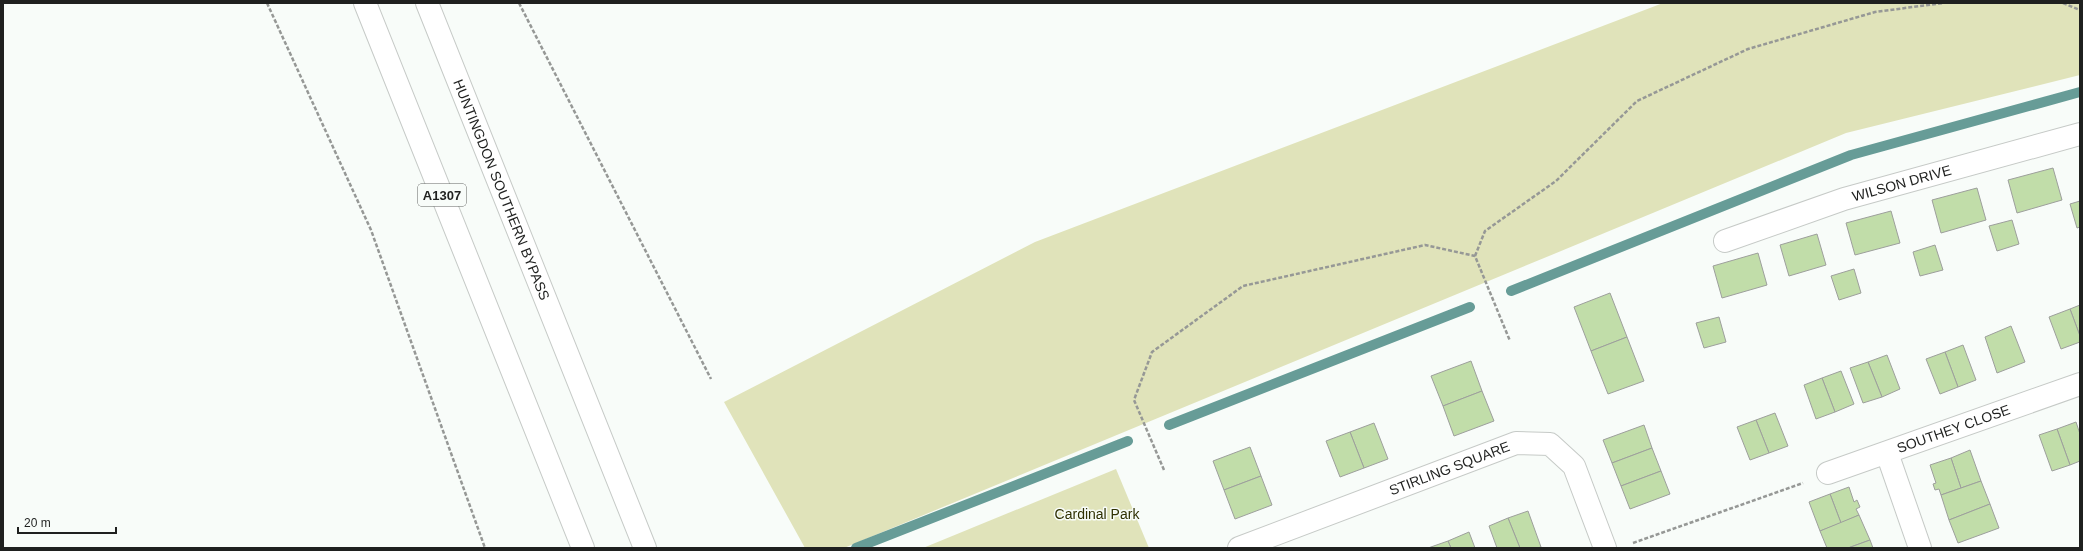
<svg xmlns="http://www.w3.org/2000/svg" width="2083" height="551" font-family="Arial,sans-serif">
	<style>
		.green { fill: #e0e3ba }
		.lines { fill: none; stroke-linecap: round; stroke-linejoin: round }
		.stream { stroke: #679c97; stroke-width: 10 }
		.building { fill: #c1dda9; stroke: #9d9f9c }
		.minor-casing { stroke: #c6cac7; stroke-width: 24 }
		.major-casing { stroke: #c6cac7; stroke-width: 24 }
		.path { stroke: #969896; stroke-width: 2.5; stroke-dasharray: 4 2; stroke-linecap: butt }
		.minor { stroke: #fff; stroke-width: 22 }
		.major { stroke: #fff; stroke-width: 22 }
		.labels { text-anchor: middle; dominant-baseline: central; stroke-width: 3; stroke-linejoin: round; paint-order: stroke }
		.shield { fill: #f8fcf9; stroke: #606260; stroke-width: 1 }
		.shield-label { font-size: 13px; font-weight: bold; fill: #1f201f }
		.street-label { font-size: 14px; fill: #1f201f; stroke: #f8fcf9 }
		.park-label { font-size: 14px; fill: #2f3002; stroke: #f8fcf9 }
	</style>
	<rect width="100%" height="100%" fill="#f8fcf9"/>
	<g class="green">
		<polygon points="1663,3 2080,3 2080,75 1846,133 844,548 805,548 724,402 1035,242"/>
		<polygon points="1116,469 1149,548 923,548"/>
	</g>
	<g class="lines">
		<g class="stream">
			<polyline points="1511,291 1851,155 2080,92"/>
			<polyline points="1169,425 1470,307"/>
			<polyline points="856,548 1128,441"/>
		</g>
	</g>
	<g class="building">
		<polygon points="2053,168 2062,200 2017,213 2008,180"/>
		<polygon points="1977,188 1986,220 1941,233 1932,200"/>
		<polygon points="2080,201 2080,227 2077,228 2070,204"/>
		<polygon points="1891,211 1900,243 1855,255 1846,223"/>
		<polygon points="2012,220 2019,244 1997,251 1989,226"/>
		<polygon points="1817,234 1826,265 1789,276 1780,245"/>
		<polygon points="1935,245 1943,270 1920,276 1913,252"/>
		<polygon points="1758,253 1767,285 1722,298 1713,266"/>
		<polygon points="1854,269 1861,293 1839,300 1831,276"/>
		<polygon points="1610,293 1627,337 1591,351 1574,307"/>
		<polygon points="2080,305 2080,336 2070,309"/>
		<polygon points="2070,309 2080,336 2080,342 2061,349 2049,317"/>
		<polygon points="1719,317 1726,342 1704,348 1696,323"/>
		<polygon points="2011,326 2025,362 1997,373 1985,337"/>
		<polygon points="1627,337 1644,381 1608,394 1591,351"/>
		<polygon points="1963,345 1976,380 1958,387 1945,352"/>
		<polygon points="1945,352 1958,387 1940,394 1926,359"/>
		<polygon points="1887,355 1900,389 1882,397 1868,362"/>
		<polygon points="1471,361 1482,391 1443,406 1431,376"/>
		<polygon points="1868,362 1882,397 1863,403 1850,368"/>
		<polygon points="1841,371 1854,404 1835,412 1822,378"/>
		<polygon points="1822,378 1835,412 1816,419 1804,385"/>
		<polygon points="1482,391 1494,421 1454,436 1443,406"/>
		<polygon points="1775,413 1788,446 1769,453 1756,420"/>
		<polygon points="1756,420 1769,453 1750,460 1737,427"/>
		<polygon points="2076,422 2080,434 2080,461 2070,465 2057,429"/>
		<polygon points="1374,423 1388,459 1364,468 1350,432"/>
		<polygon points="1644,425 1652,448 1612,463 1603,440"/>
		<polygon points="2057,429 2070,465 2052,471 2039,435"/>
		<polygon points="1350,432 1364,468 1340,477 1326,441"/>
		<polygon points="1250,447 1261,476 1224,490 1213,461"/>
		<polygon points="1652,448 1661,471 1621,486 1612,463"/>
		<polygon points="1970,450 1981,481 1961,488 1951,458"/>
		<polygon points="1951,458 1961,488 1941,495 1939,489 1935,490 1933,484 1936,483 1930,465"/>
		<polygon points="1661,471 1670,494 1630,509 1621,486"/>
		<polygon points="1261,476 1272,505 1235,519 1224,490"/>
		<polygon points="1981,481 1990,504 1949,520 1941,495"/>
		<polygon points="1849,487 1854,502 1857,500 1860,507 1856,509 1859,515 1841,523 1830,494"/>
		<polygon points="1830,494 1841,523 1820,531 1809,502"/>
		<polygon points="1990,504 1999,528 1958,543 1949,520"/>
		<polygon points="1528,511 1541,547 1537,548 1520,548 1508,518"/>
		<polygon points="1859,515 1870,540 1848,548 1827,548 1820,531"/>
		<polygon points="1508,518 1520,548 1497,548 1489,526"/>
		<polygon points="1469,532 1475,548 1451,548 1448,541"/>
		<polygon points="1870,540 1873,548 1848,548"/>
		<polygon points="1448,541 1451,548 1428,548"/>
	</g>
	<g class="lines">
		<g class="minor-casing">
			<g id="minor">
				<path id="s1" d="M1725 241 1844 199 2080 134"/>
				<polyline points="1887,453 1920,548"/>
				<path id="s2" d="M1828 473 2080 384"/>
				<path id="s3" d="M1239 548 1516 443 1550 444 1574 466 1605 548"/>
			</g>
		</g>
		<g class="major-casing">
			<g id="major">
				<polyline points="365,3 583,548"/>
				<path id="s4" d="M427 3 645 548"/>
			</g>
		</g>
		<g class="path">
			<polyline points="267,3 371,230 485,548"/>
			<polyline points="519,3 711,379"/>
			<polyline points="2063,3 2080,10"/>
			<polyline points="1475,256 1485,231 1556,181 1637,101 1748,49 1875,12 1943,3"/>
			<polyline points="1164,470 1134,400 1152,352 1243,286 1425,245 1475,256 1510,341"/>
			<polyline points="1633,543 1803,483"/>
		</g>
		<use href="#minor" class="minor"/>
		<use href="#major" class="major"/>
	</g>
	<g class="labels">
		<rect class="shield" x="418" y="184" width="48" height="22" rx="3"/>
		<g class="shield-label">
			<text x="442" y="195">A1307</text>
		</g>
		<g class="street-label">
			<text stroke="none"><textPath href="#s1" startOffset="186">WILSON DRIVE</textPath></text>
			<text stroke="none"><textPath href="#s4" startOffset="201">HUNTINGDON SOUTHERN BYPASS</textPath></text>
			<text stroke="none"><textPath href="#s2" startOffset="133">SOUTHEY CLOSE</textPath></text>
			<text stroke="none"><textPath href="#s3" startOffset="225">STIRLING SQUARE</textPath></text>
		</g>
		<g class="park-label">
			<text x="1097" y="514">Cardinal Park</text>
		</g>
	</g>
	<rect width="2083" height="551" fill="none" stroke="#1f201f" stroke-width="8"/>
	<path d="M18 527v6h98v-6" fill="none" stroke="#1f201f" stroke-width="2"/>
	<text x="24" y="527" font-size="12" fill="#1f201f" stroke="#f8fcf9" stroke-width="3" paint-order="stroke">20 m</text>
</svg>
